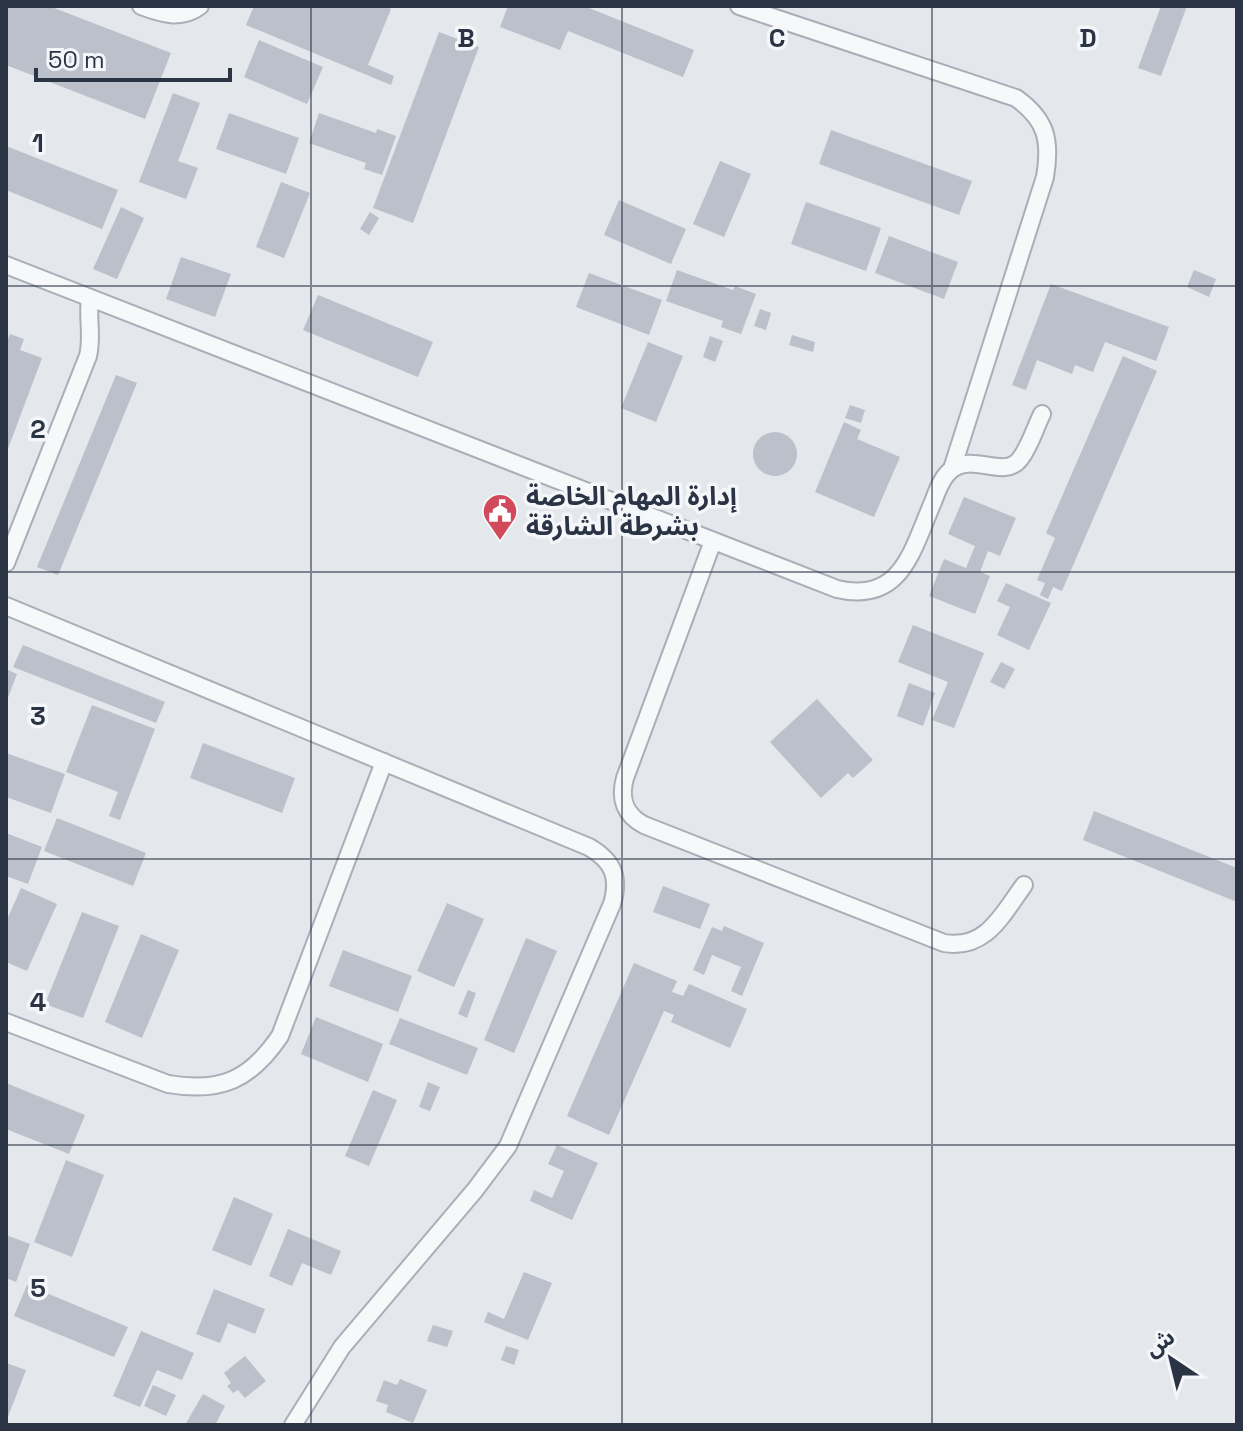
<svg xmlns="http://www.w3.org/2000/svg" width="1243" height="1431" font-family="'Space Grotesk','Noto Sans Arabic',sans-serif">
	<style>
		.building { fill: #bbc0ca }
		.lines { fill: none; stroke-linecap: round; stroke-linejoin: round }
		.lane-casing { stroke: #a9aeb7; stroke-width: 20 }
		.lane { stroke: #f7f8fa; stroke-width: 16 }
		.grid { fill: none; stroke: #2b3445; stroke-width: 2; stroke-opacity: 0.55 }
		.labels { text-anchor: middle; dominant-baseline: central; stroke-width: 7; stroke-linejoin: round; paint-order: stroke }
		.poi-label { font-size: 26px; font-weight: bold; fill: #2b3445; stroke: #f4f6f9; text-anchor: start }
		.grid-label { font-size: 26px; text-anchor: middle; font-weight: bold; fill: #2b3445; stroke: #f4f6f9; stroke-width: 7; stroke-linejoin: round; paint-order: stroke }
	</style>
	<rect width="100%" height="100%" fill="#e4e7ec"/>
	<g class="building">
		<polygon points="6,6 49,6 171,53 145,119 6,65"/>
		<polygon points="254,6 383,6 391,9 368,65 394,76 391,85 246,25"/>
		<polygon points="508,6 584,6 694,50 683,77 568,31 560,50 500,27"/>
		<polygon points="1161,6 1187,6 1161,76 1138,68"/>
		<polygon points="439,32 479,47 413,223 373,208"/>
		<polygon points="259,40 323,67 307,104 244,77"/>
		<polygon points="173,93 200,103 178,161 198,168 186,199 139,182"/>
		<polygon points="229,113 299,138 286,174 216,149"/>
		<polygon points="319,113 376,133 377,129 396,136 382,175 364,169 366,163 309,143"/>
		<polygon points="831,130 972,181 959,215 819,164"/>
		<polygon points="6,146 118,190 102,229 6,190"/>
		<polygon points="720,161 751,174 724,237 693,224"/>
		<polygon points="281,182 310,193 284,258 256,247"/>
		<polygon points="619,200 686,229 671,264 604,235"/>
		<polygon points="806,202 881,228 866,271 791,244"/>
		<polygon points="121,207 144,218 117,279 93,269"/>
		<polygon points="370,212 379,218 369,235 360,229"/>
		<polygon points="889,236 958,262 944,299 875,273"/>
		<polygon points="181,257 231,274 215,317 166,299"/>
		<polygon points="677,270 733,290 735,286 756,294 741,334 721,327 723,321 666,301"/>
		<polygon points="1194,270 1216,279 1209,297 1187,287"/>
		<polygon points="589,273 662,300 649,335 576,307"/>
		<polygon points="1051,284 1169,327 1156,361 1105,342 1093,372 1075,365 1072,374 1037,360 1026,390 1012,385"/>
		<polygon points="318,295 433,342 418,377 303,330"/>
		<polygon points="760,309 771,313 766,330 754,326"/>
		<polygon points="10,334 24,339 20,350 42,358 6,454 6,344"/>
		<polygon points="792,335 815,342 813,352 789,345"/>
		<polygon points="710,336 723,341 715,362 703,357"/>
		<polygon points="648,342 683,356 656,422 621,408"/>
		<polygon points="1123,356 1157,371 1062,591 1053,587 1048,599 1040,595 1045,583 1037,580 1055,538 1046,533"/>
		<polygon points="116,375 137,383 58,575 37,567"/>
		<polygon points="850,405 865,410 861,423 845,418"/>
		<polygon points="844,422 861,430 857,439 900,457 874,517 815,492"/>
		<circle cx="775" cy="454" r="22"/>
		<polygon points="964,497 1016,518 1000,556 988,551 980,572 990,576 975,614 929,596 944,559 966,568 975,546 948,534"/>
		<polygon points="1006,583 1051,603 1029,650 997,635 1010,607 997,601"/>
		<polygon points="913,625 984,653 954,728 932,720 948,682 898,662"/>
		<polygon points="23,645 165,702 156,723 13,667"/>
		<polygon points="1001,662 1015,669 1004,689 990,682"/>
		<polygon points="6,669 17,674 6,703"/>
		<polygon points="909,683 935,693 923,726 897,716"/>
		<polygon points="817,699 873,760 853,778 848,773 821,798 770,742"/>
		<polygon points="92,705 155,729 120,820 109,816 118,792 66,772"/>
		<polygon points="203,743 295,778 282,813 190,778"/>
		<polygon points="6,753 65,774 51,813 6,797"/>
		<polygon points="1094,811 1237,868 1237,902 1083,840"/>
		<polygon points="57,818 146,853 133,886 44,851"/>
		<polygon points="6,833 42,847 28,884 6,876"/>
		<polygon points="663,886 710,904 700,929 653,912"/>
		<polygon points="21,888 57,904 27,971 6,962 6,922"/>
		<polygon points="447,903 484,919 454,987 417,971"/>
		<polygon points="82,912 119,926 83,1018 45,1004"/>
		<polygon points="724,926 764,943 742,996 731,991 741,967 712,955 704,975 693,970 712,927 722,931"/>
		<polygon points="141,934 179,950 142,1038 105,1022"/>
		<polygon points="526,938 557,951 514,1053 484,1040"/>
		<polygon points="343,950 412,976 398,1012 329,986"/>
		<polygon points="634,963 677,981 672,992 683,996 689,984 747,1009 730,1048 671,1022 674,1015 664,1011 609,1135 567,1116"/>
		<polygon points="468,990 476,993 467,1018 458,1014"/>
		<polygon points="316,1017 383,1044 368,1082 301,1054"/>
		<polygon points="400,1018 478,1048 467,1075 389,1044"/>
		<polygon points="428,1082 440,1087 430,1111 419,1107"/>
		<polygon points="6,1083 85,1115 69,1154 6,1129"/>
		<polygon points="373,1090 397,1100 369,1166 345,1156"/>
		<polygon points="557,1145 598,1163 572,1220 530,1201 534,1190 552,1198 564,1171 548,1164"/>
		<polygon points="66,1160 104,1175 72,1257 34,1242"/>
		<polygon points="234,1197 273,1214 251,1266 212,1250"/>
		<polygon points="288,1229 341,1251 331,1275 302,1263 292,1286 269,1276"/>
		<polygon points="6,1235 30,1244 16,1282 6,1278"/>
		<polygon points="524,1272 552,1283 528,1340 484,1322 488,1312 504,1319"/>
		<polygon points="27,1285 128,1327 114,1357 14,1316"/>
		<polygon points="214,1289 265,1309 255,1334 228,1323 220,1343 196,1334"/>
		<polygon points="433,1325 453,1331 447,1347 427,1341"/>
		<polygon points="141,1331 194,1353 182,1380 157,1370 140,1407 113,1396"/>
		<polygon points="506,1346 519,1350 514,1365 501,1360"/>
		<polygon points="245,1356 266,1381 245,1398 238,1390 233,1393 227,1386 231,1383 224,1373"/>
		<polygon points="6,1363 26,1370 6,1422"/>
		<polygon points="400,1379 427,1390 413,1423 386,1412 388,1405 376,1401 384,1380 397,1385"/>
		<polygon points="153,1385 176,1395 166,1416 144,1406"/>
		<polygon points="203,1394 225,1406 215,1425 185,1425"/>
	</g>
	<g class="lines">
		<g class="lane-casing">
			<g id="lane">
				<path d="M141 6C162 14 181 20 200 6"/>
				<path d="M739 6 1016 98C1047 120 1051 141 1045 177L952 469"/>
				<path d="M6 265 837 589C902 604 912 550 933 502 937 491 942 477 951 470 972 452 1004 480 1020 459 1030 446 1035 428 1042 414"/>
				<path d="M713 541 625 778C619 799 625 815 644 825L944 943C986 950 1002 915 1024 885"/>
				<path d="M6 563 88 356C93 336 87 318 90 298"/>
				<path d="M6 606 589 847C613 861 620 877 612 904L508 1146 475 1190 342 1347 293 1425"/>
				<path d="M6 1022 168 1084C221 1093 250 1080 280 1036L384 762"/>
			</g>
		</g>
		<use href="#lane" class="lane"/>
	</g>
	<path class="grid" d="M311 6V1425M622 6V1425M932 6V1425M6 286H1237M6 572H1237M6 859H1237M6 1145H1237"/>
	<defs>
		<g id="civic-pin" transform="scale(1.8)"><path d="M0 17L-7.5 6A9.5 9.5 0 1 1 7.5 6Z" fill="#d1495b" stroke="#f4f6f9"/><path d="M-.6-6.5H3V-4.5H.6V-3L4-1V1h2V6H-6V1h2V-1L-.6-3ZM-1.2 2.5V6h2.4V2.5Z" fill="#fff"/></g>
	</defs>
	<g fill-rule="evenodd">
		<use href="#civic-pin" x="500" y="511"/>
	</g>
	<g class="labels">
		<g class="poi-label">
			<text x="526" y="496">إدارة المهام الخاصة<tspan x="526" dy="30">بشرطة الشارقة</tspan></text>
		</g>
	</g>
	<g class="grid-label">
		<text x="466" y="47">B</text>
		<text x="777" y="47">C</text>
		<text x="1088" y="47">D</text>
		<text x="38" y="152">1</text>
		<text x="38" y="438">2</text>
		<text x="38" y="725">3</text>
		<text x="38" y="1011">4</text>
		<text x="38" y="1297">5</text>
	</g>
	<rect width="1243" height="1431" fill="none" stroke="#2b3445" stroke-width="16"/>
	<g transform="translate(1171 1359) rotate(325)" stroke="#f4f6f9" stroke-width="6" paint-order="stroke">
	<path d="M0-6L14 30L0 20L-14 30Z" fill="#2b3445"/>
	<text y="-12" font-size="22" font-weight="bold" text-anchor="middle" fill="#2b3445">ش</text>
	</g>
	<path d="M36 68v12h194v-12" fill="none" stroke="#2b3445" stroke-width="4"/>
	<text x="48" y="68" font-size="24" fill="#2b3445" stroke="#f4f6f9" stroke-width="6" paint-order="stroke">50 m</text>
</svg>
